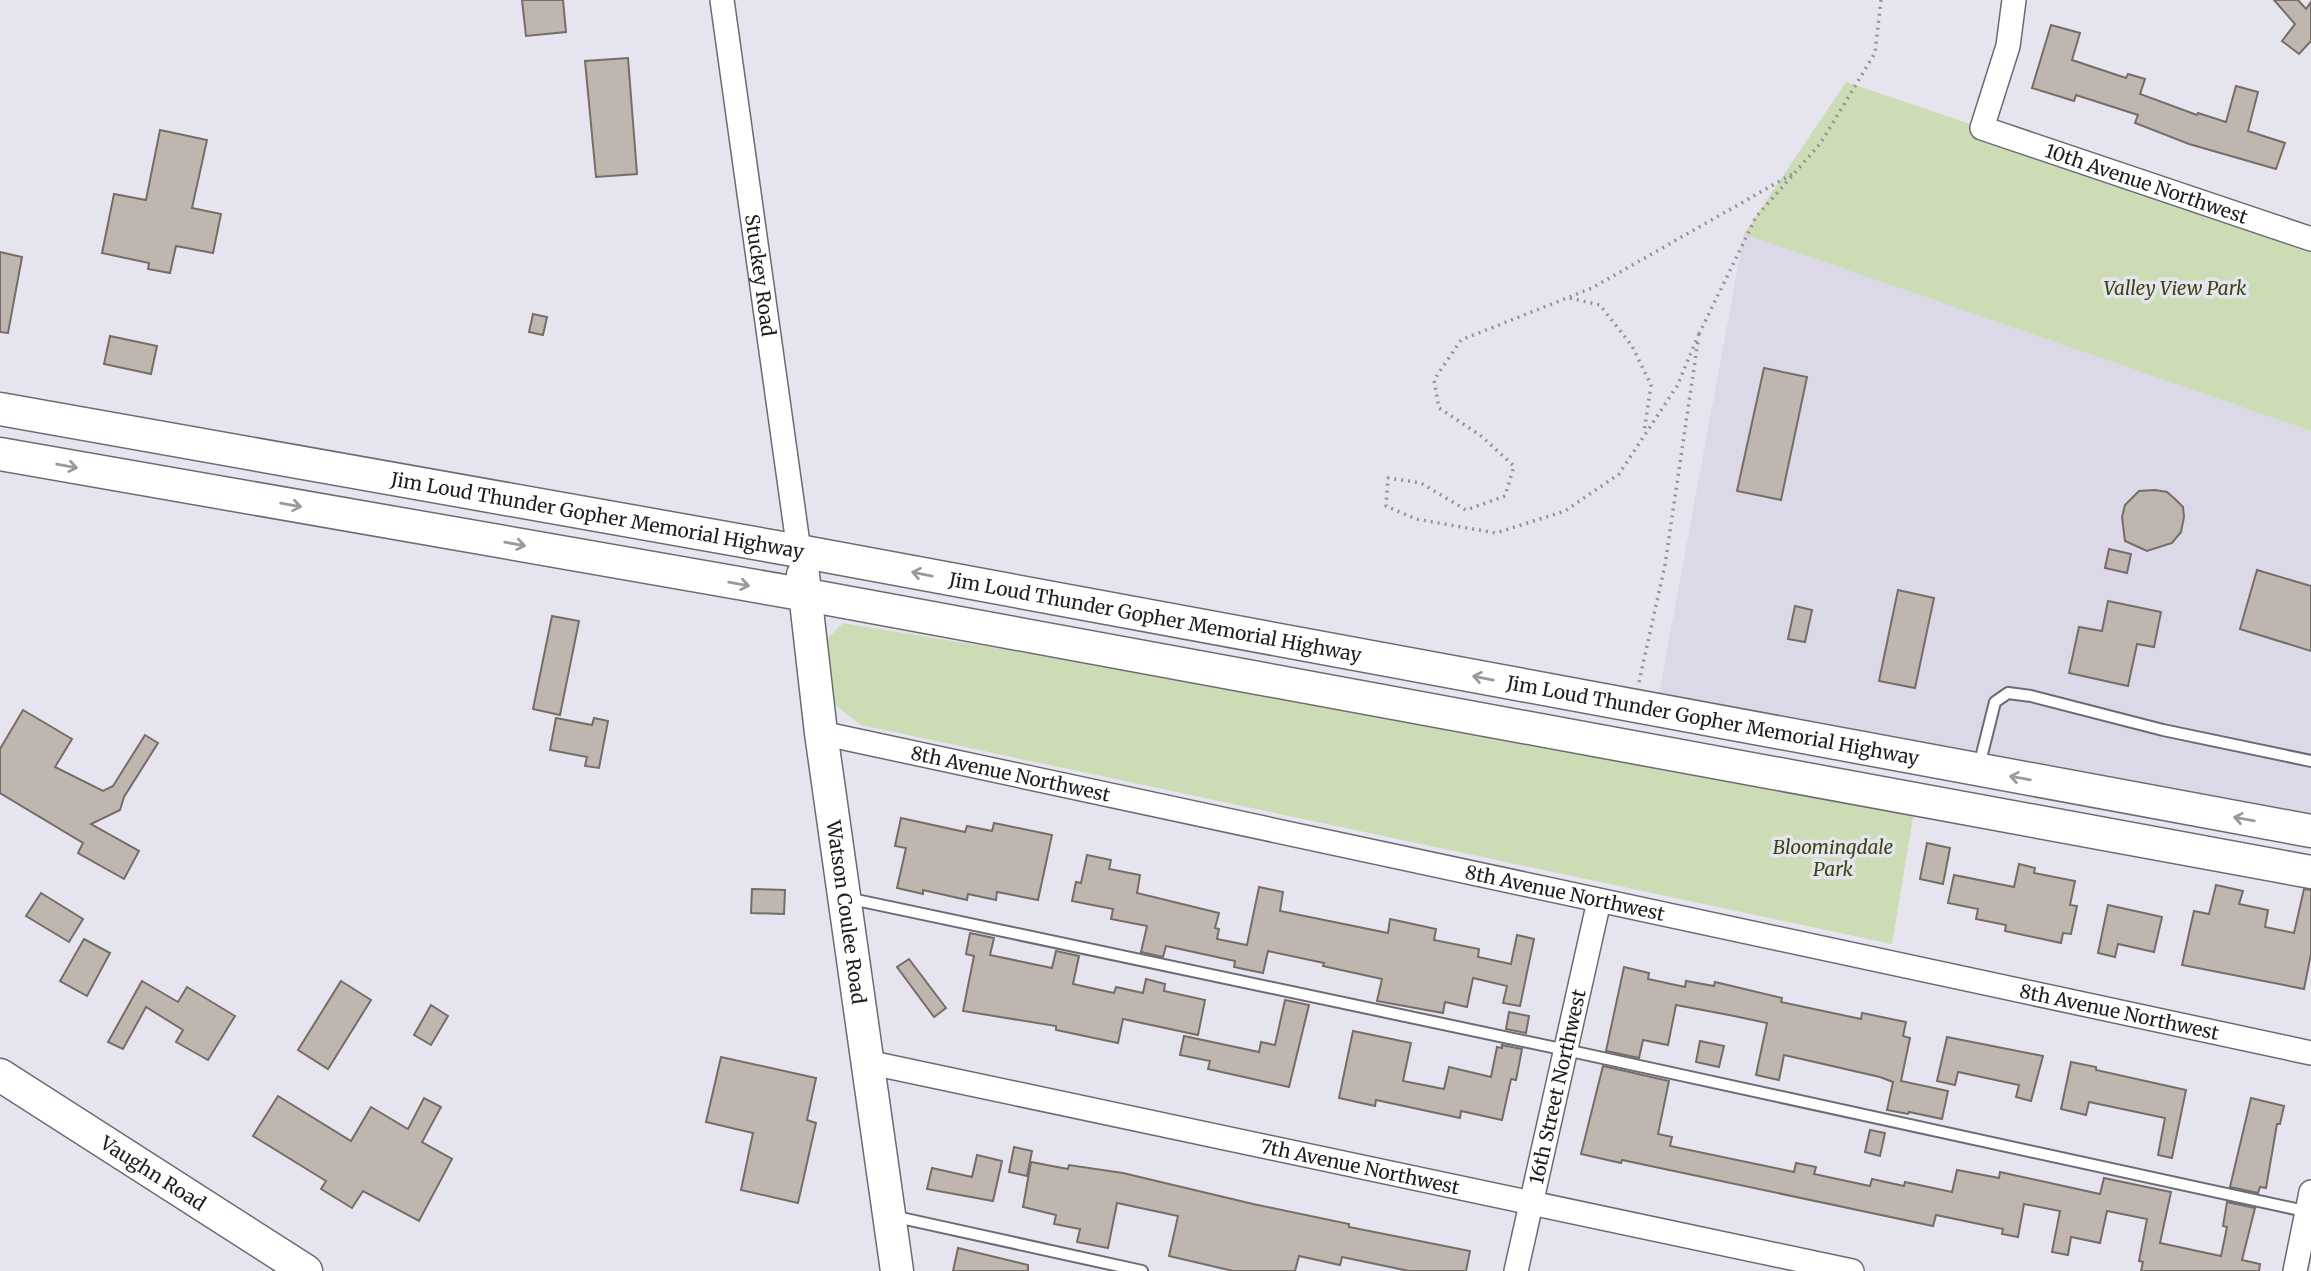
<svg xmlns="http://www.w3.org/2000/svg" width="2311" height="1271" font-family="Merriweather,serif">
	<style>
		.built { fill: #dbd8e8 }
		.green { fill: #ccdcb4 }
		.building { fill: #bfb6b0; stroke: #756d67; stroke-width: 2 }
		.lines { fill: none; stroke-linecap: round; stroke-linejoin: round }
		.lane-casing { stroke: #6c6a73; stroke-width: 14 }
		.street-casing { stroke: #6c6a73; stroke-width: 26 }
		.secondary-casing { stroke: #6c6a73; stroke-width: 35 }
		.path { stroke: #94939a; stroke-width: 3.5; stroke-dasharray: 2 5; stroke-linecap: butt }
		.lane { stroke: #fff; stroke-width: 10 }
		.street { stroke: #fff; stroke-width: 23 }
		.secondary { stroke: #fff; stroke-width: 32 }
		.oneway { stroke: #9a999b }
		.labels { text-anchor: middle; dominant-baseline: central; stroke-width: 7; stroke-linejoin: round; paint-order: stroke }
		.street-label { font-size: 19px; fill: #1e1d21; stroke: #e6e4ee }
		.park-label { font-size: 19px; font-style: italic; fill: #35470d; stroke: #e6e4ee }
	</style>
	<rect width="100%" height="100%" fill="#e6e4ee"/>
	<polygon class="built" points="1744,234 2311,431 2311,831 1656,710"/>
	<g class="green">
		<polygon points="1846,82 2311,239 2311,431 1744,234"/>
		<polygon points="843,623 1916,799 1892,944 861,725 835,705 827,639"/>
	</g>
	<g class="building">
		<polygon points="522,0 563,0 566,32 526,36"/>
		<polygon points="2274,0 2298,0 2306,9 2311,2 2311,41 2299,54 2282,41 2295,24"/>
		<polygon points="2051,25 2080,33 2072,60 2126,78 2128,74 2145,79 2140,94 2197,115 2198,113 2226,122 2236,86 2258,92 2248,131 2285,143 2276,169 2189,144 2135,123 2138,115 2076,95 2074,101 2032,88"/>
		<polygon points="628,58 637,174 596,177 585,61"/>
		<polygon points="160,130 207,140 192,208 221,214 213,253 176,246 170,273 148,269 149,263 102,253 114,194 146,200"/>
		<polygon points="0,252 22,257 8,333 0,332"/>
		<polygon points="533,314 547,317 543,335 529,332"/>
		<polygon points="110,336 157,346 151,374 104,364"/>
		<polygon points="1764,368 1807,377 1781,500 1737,491"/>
		<polygon points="2155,490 2167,492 2175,499 2183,507 2184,517 2181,532 2172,543 2147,551 2125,541 2122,517 2125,505 2139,491"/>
		<polygon points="2109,549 2131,554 2127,573 2105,568"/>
		<polygon points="2257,570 2311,586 2311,651 2240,629"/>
		<polygon points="1898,590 1934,598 1915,688 1879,681"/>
		<polygon points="2108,601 2161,612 2154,647 2137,644 2128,686 2069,673 2079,627 2102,631"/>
		<polygon points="1795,606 1812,610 1805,642 1788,639"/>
		<polygon points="552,616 579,621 560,715 533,709"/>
		<polygon points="23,710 72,739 55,767 103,791 113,786 145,735 158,743 124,797 120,810 91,824 139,851 124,879 78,853 83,843 0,793 0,749"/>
		<polygon points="556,718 592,725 594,718 608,721 599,768 585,766 587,757 550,750"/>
		<polygon points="901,818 965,832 967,826 992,831 994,823 1052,835 1038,900 997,892 996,900 968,894 967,900 923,890 923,894 897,888 906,848 895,846"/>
		<polygon points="1927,843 1950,848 1943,884 1920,879"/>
		<polygon points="1087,855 1111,860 1109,869 1140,875 1137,893 1219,913 1215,928 1219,929 1217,939 1247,945 1259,887 1283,892 1280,911 1388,933 1390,919 1436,929 1434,940 1479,949 1478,957 1511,964 1517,935 1534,939 1520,1006 1503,1003 1507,986 1473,978 1467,1007 1445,1002 1443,1013 1377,1001 1382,979 1323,966 1324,963 1268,951 1263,973 1234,967 1235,961 1166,946 1163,957 1141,952 1147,926 1111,919 1113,909 1072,901 1076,882 1081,883"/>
		<polygon points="2019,864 2035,868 2034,873 2075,881 2070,905 2077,906 2071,934 2063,933 2061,943 2005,931 2006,925 1976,919 1978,909 1948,903 1954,875 2014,887"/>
		<polygon points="2216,885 2243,891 2239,904 2268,910 2265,927 2294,933 2304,889 2311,890 2311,954 2304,989 2182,965 2194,911 2209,914"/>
		<polygon points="752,889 785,890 784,914 751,913"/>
		<polygon points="41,893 83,919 69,942 26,916"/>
		<polygon points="2108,905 2162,917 2154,952 2118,944 2115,957 2098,953"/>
		<polygon points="970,933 994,938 990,955 1052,968 1056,951 1079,956 1073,984 1114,993 1116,987 1143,993 1146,979 1165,984 1164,991 1205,1000 1198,1035 1123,1019 1118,1043 1056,1030 1056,1026 963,1011 974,956 966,954"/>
		<polygon points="84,939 110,953 87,996 60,981"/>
		<polygon points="909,959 946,1008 934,1017 897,967"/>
		<polygon points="1624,967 1649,973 1648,979 1685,987 1686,981 1714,986 1715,982 1782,998 1781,1002 1861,1019 1862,1013 1906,1022 1903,1036 1910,1038 1901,1081 1948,1091 1942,1119 1909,1112 1908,1114 1887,1110 1893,1082 1880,1077 1784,1055 1779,1080 1756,1075 1767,1023 1729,1015 1676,1005 1668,1045 1643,1040 1639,1058 1606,1051"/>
		<polygon points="142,981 178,1002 187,987 235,1016 208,1060 176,1042 183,1030 146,1007 123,1049 108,1042"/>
		<polygon points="341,981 371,1000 328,1069 298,1050"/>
		<polygon points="1285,1000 1309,1005 1289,1087 1208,1069 1210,1061 1180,1055 1184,1036 1259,1052 1261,1042 1275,1045"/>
		<polygon points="431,1005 448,1016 431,1045 414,1035"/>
		<polygon points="1509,1012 1529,1016 1526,1033 1506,1029"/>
		<polygon points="1353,1031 1411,1043 1403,1081 1444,1089 1449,1067 1491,1077 1497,1047 1502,1048 1502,1045 1522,1049 1516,1080 1511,1079 1502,1120 1461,1111 1460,1118 1376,1100 1375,1106 1339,1098"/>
		<polygon points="1947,1037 2043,1056 2031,1101 2016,1097 2019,1085 1958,1072 1955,1085 1937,1081"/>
		<polygon points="1700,1041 1724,1046 1719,1067 1696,1062"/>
		<polygon points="721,1057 816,1078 807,1120 816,1123 798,1203 741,1190 753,1133 706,1122"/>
		<polygon points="2071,1062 2096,1067 2096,1070 2186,1090 2172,1158 2158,1155 2165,1118 2089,1102 2086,1115 2061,1109"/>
		<polygon points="1603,1066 1669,1081 1658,1134 1672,1137 1670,1146 1794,1172 1796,1163 1816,1167 1814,1174 1870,1186 1872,1179 1904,1186 1905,1182 1952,1192 1957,1170 1999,1178 2000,1172 2100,1194 2104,1178 2137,1185 2171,1192 2160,1243 2221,1256 2227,1227 2223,1226 2227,1202 2255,1208 2242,1260 2260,1264 2259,1271 2141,1271 2143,1262 2139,1261 2147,1219 2107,1211 2100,1243 2071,1237 2068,1255 2052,1252 2060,1211 2024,1204 2018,1237 2002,1234 2003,1229 1936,1215 1933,1226 1622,1160 1621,1163 1581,1154"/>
		<polygon points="278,1096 351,1141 371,1107 408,1129 424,1098 441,1107 422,1142 452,1159 419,1221 363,1191 352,1208 321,1189 326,1181 253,1136"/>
		<polygon points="2251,1098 2284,1106 2280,1124 2277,1124 2266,1188 2260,1187 2258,1193 2230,1187"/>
		<polygon points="1870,1130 1885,1133 1880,1156 1865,1152"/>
		<polygon points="1014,1147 1032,1151 1027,1176 1009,1172"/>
		<polygon points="977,1155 1002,1161 993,1201 927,1189 932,1168 972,1177"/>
		<polygon points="1031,1162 1068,1169 1069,1165 1123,1173 1253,1204 1349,1224 1349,1227 1470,1251 1466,1271 1409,1271 1342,1257 1340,1265 1299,1256 1295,1271 1233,1271 1169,1256 1178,1216 1117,1203 1108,1248 1077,1242 1080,1229 1054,1224 1056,1215 1023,1207"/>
		<polygon points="958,1248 1028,1265 1028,1271 953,1271"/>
	</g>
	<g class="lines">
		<g class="lane-casing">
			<g id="lane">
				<polyline points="1979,766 1995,702 2008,693 2031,696 2163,730 2311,761"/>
				<polyline points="847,898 1566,1050 2309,1212"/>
				<polyline points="892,1216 1142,1271"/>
			</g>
		</g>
		<g class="street-casing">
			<g id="street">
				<path id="s1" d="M722 0 799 551"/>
				<path id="s2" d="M2014 0 2008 46 1982 128 2311 239"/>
				<path id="s3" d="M821 733 2311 1053"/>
				<path id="s4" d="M867 1062 1852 1271"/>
				<path id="s5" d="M1516 1271 1599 901"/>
				<polyline points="2295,1271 2311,1192"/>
			</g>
		</g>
		<g class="secondary-casing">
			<g id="secondary">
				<path id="s6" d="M0 409 799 551 2311 831"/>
				<polyline points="0,454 807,595 2311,872"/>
				<path id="s7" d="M803 575 821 733 897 1271"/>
				<path id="s8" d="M0 1075 306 1271"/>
			</g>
		</g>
		<g class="path">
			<polyline points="1570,298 1600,305 1632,346 1651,385 1644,432"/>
			<polyline points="1699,334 1677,386 1619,474 1565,511 1496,533 1416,519 1386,506 1388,478 1421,483 1466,510 1505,496 1514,466 1480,435 1439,408 1434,380 1461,340 1592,288 1794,173"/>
			<polyline points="1699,334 1756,217 1820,144 1875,53 1881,0"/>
			<polyline points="1639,682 1665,565 1698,341"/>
		</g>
		<use href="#lane" class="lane"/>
		<use href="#street" class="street"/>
		<use href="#secondary" class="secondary"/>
	</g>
	<defs><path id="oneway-shaft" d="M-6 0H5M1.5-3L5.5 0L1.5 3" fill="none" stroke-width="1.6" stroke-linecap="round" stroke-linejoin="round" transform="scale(1.75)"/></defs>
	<g class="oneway">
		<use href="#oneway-shaft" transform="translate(67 466) rotate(10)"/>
		<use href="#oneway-shaft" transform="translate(291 505) rotate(10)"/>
		<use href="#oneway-shaft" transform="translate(515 544) rotate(10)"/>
		<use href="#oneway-shaft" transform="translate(922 574) rotate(-169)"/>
		<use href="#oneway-shaft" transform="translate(739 584) rotate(10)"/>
		<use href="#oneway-shaft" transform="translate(1483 678) rotate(-169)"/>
		<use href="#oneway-shaft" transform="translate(2020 778) rotate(-170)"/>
		<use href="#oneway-shaft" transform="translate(2244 819) rotate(-170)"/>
	</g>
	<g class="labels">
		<g class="street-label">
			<text stroke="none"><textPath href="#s2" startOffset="306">10th Avenue Northwest</textPath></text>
			<text stroke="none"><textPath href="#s1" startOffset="278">Stuckey Road</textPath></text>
			<text stroke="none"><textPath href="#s6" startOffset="607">Jim Loud Thunder Gopher Memorial Highway</textPath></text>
			<text stroke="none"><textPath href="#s6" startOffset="1174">Jim Loud Thunder Gopher Memorial Highway</textPath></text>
			<text stroke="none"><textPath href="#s6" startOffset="1741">Jim Loud Thunder Gopher Memorial Highway</textPath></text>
			<text stroke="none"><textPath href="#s3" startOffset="194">8th Avenue Northwest</textPath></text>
			<text stroke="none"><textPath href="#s3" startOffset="761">8th Avenue Northwest</textPath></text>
			<text stroke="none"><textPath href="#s7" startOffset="340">Watson Coulee Road</textPath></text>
			<text stroke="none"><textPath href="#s3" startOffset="1328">8th Avenue Northwest</textPath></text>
			<text stroke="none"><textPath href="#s5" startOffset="189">16th Street Northwest</textPath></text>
			<text stroke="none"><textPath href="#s4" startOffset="504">7th Avenue Northwest</textPath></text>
			<text stroke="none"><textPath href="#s8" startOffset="182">Vaughn Road</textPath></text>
		</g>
		<g class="park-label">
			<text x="2175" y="288">Valley View Park</text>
			<text x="1833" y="847">Bloomingdale<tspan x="1833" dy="22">Park</tspan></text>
		</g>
	</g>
</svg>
